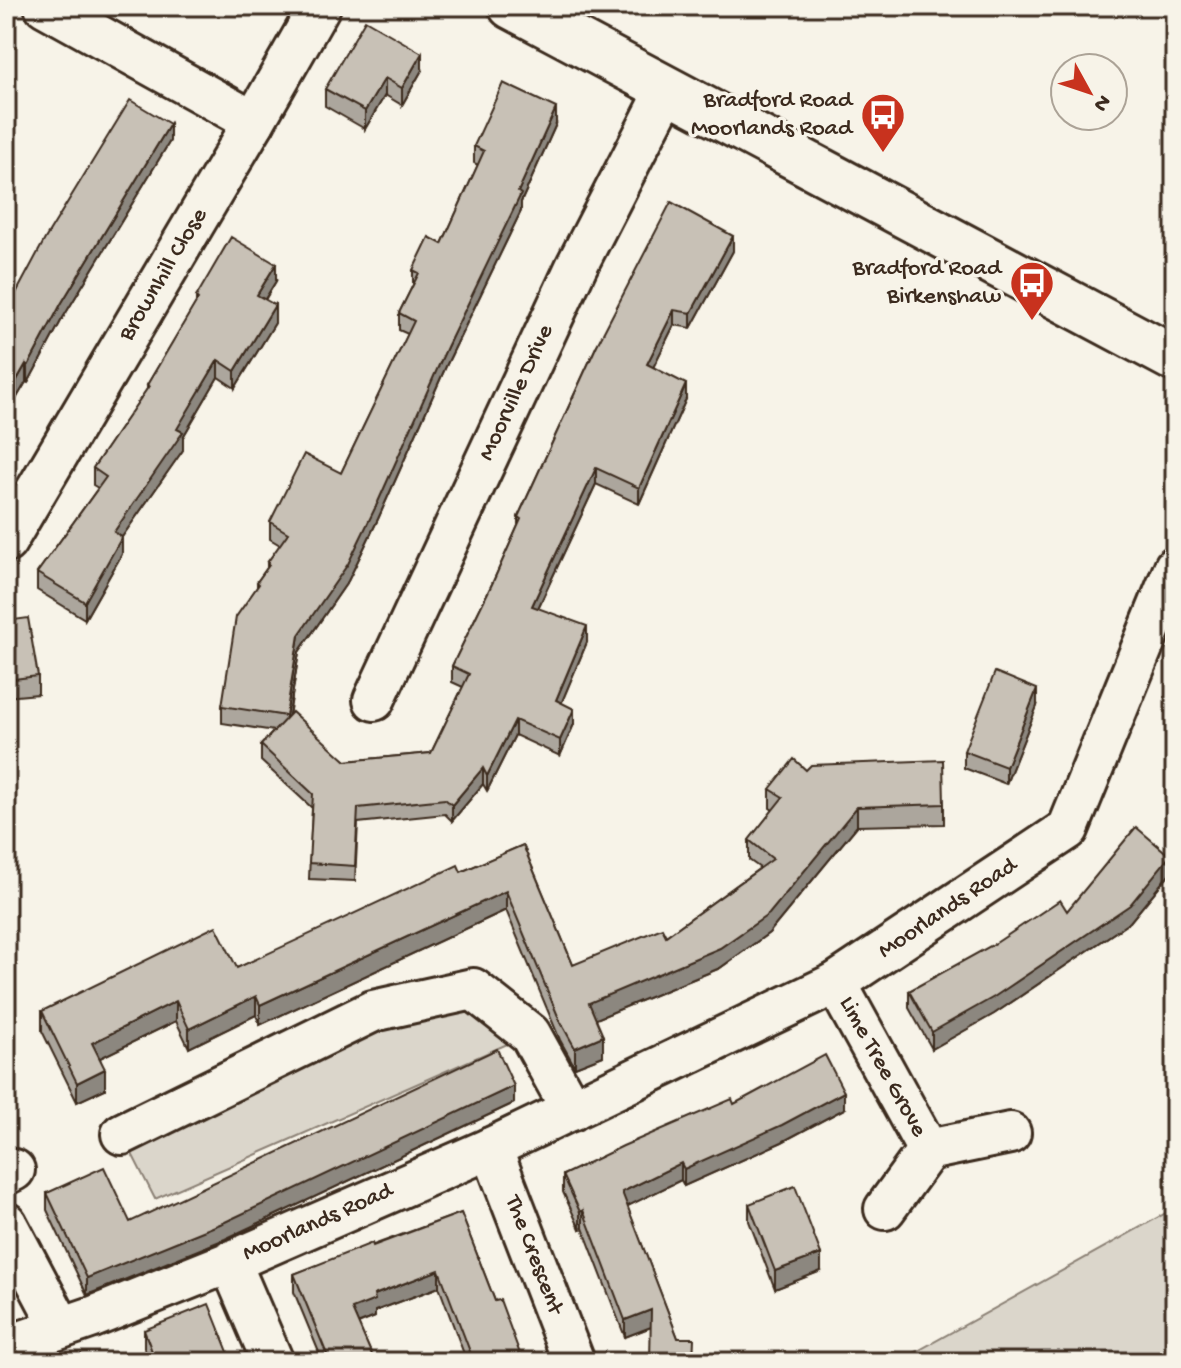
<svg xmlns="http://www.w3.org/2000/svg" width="1181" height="1368" font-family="'Gochi Hand',sans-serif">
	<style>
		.green { fill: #dbd6cb; stroke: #8b8074; stroke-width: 2 }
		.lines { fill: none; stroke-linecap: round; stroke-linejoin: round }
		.minor-casing { stroke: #3b2a1e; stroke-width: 46 }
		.primary-casing { stroke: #3b2a1e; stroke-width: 50 }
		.minor { stroke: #f7f3e8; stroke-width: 40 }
		.primary { stroke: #f7f3e8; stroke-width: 44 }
		.wall { fill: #aca69d; stroke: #3b2a1e; stroke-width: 2 }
		.shaded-wall { fill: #8c877f; stroke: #3b2a1e; stroke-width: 2 }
		.building { fill: #c8c1b6; stroke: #3b2a1e; stroke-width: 2 }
		.labels { text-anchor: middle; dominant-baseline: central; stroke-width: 7; stroke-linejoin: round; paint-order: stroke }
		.poi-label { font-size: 24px; fill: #3b2a1e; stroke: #f7f3e8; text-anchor: end }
		.street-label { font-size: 24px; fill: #3b2a1e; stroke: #f7f3e8 }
	</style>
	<rect width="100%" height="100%" fill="#f7f3e8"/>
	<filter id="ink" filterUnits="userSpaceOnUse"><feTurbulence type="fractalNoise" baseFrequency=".0125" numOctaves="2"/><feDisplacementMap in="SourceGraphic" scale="16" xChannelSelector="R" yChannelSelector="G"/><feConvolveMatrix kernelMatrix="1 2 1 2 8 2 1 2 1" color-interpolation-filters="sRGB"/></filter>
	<g filter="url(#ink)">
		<g class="green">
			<polygon points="473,989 530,1034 155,1199 122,1134"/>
			<polygon points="1175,1208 1175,1362 898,1362"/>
		</g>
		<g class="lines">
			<g class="minor-casing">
				<g id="minor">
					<polyline points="45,6 254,122"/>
					<polyline points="6,542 254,122 320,6"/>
					<polyline points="374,700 577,265 667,90"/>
					<polyline points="836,983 928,1150 1010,1133"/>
					<polyline points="122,1134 373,1011 473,989 530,1034 572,1110"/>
					<polyline points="491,1148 574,1362"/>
					<polyline points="6,1174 14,1170"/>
					<polyline points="885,1209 928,1150"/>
					<polyline points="6,1223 61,1327"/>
					<polyline points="230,1262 273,1362"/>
					<polyline points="6,1347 93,1317 230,1262 491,1148 836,983 1068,829 1175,567"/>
				</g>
			</g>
			<g class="primary-casing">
				<polyline id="primary" points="511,6 1175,359"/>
			</g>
			<use href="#minor" class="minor"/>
			<use href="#primary" class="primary"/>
		</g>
		<g class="wall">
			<polygon points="422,70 402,105 385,95 365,129 325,106 325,89"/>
			<polygon points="556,124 521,202 521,211 447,364 378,519 348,581 299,652 289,716 346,761 431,753 463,687 452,682 452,666 492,584 518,526 518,517 597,345 733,251 691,328 674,325 653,367 686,399 639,504 596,484 538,608 587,642 561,703 574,724 560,756 515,735 487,791 483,784 452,821 445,814 358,823 355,881 309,879 312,808 261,761 261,745 274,731 222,723 222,706 257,587 257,582 267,568 267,563 280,545 270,539 270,522 341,473 408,334 399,330 399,313 413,285 413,270 442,244 478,165 474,163 474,146"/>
			<polygon points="170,141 61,321 28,383 26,382 6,416 6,312"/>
			<polygon points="276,281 265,300 275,323 235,388 218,377 183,437 183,450 122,537 122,554 85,619 37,590 37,573 98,488 93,485 93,468 147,389 147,385 196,303 196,297"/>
			<polygon points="6,621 38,676 38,694 6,697"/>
			<polygon points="1037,706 1006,784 964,768 964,751"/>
			<polygon points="806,770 944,804 944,824 857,826 769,933 720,968 596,1019 603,1056 575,1067 560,1040 506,910 260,1025 256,1015 189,1048 176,1021 100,1058 105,1089 77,1102 42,1031 42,1011 237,968 523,845 573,965 666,936 760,868 749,860 749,840 773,810 770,808 770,789"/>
			<polygon points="1170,873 1130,922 994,1014 932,1049 909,1008 909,991 1067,911"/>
			<polygon points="514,1103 225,1239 87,1295 47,1210 47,1193 130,1222"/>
			<polygon points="734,1104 844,1109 782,1142 684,1186 681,1180 627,1206 678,1338 651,1327 625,1337 583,1228 580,1229 563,1192 563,1175"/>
			<polygon points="749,1204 821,1271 775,1289 749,1221"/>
			<polygon points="461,1213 495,1301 523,1362 467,1362 439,1287 375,1311 375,1317 358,1324 375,1362 323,1362 294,1292 294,1274"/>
			<polygon points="144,1330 232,1362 150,1362 144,1348"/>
		</g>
		<g class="shaded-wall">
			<polygon points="422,53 422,70 402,105 402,88"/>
			<polygon points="385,78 385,95 365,129 365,111"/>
			<polygon points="556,108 556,124 521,202 521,211 447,364 378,519 348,581 299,652 286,733 286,716 299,635 447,347"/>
			<polygon points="170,124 170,141 61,321 28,383 28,366 61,304"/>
			<polygon points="733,236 733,251 691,328 691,313"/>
			<polygon points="276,264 276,281 257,312 257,295"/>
			<polygon points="275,305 275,323 235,388 235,371"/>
			<polygon points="674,310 674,325 647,380 647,364"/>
			<polygon points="218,360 218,377 183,437 183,450 122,537 122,554 85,619 85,602 114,532"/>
			<polygon points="26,364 26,382 6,416 6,399"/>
			<polygon points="686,384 686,399 639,504 639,488"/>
			<polygon points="596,468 596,484 532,621 532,606"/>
			<polygon points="587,626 587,642 556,716 556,700"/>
			<polygon points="1037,689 1037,706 1006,784 1006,767"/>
			<polygon points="574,709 574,724 560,756 560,740"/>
			<polygon points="515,720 515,735 487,791 487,776"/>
			<polygon points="483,768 483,784 452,821 452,805"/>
			<polygon points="857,807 857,826 769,933 720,968 589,1022 589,1003"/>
			<polygon points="1170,856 1170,873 1130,922 994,1014 932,1049 932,1032"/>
			<polygon points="506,891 506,910 260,1025 260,1005"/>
			<polygon points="256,996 256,1015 189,1048 189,1029"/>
			<polygon points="176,1001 176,1021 92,1062 92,1043"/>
			<polygon points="603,1036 603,1056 575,1067 575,1048"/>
			<polygon points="105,1069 105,1089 77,1102 77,1083"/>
			<polygon points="514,1086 514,1103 225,1239 87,1295 87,1278"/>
			<polygon points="844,1092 844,1109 782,1142 684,1186 684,1169"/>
			<polygon points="681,1163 681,1180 622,1209 622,1192"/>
			<polygon points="583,1210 583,1228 580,1229 580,1212"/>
			<polygon points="821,1254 821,1271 775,1289 775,1271"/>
			<polygon points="439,1270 439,1287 375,1311 375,1317 352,1326 352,1309 374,1295"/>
			<polygon points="651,1310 651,1327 625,1337 625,1320"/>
		</g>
		<g class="building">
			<polygon points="365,20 422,53 402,88 385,78 365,111 325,89"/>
			<polygon points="503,83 556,108 518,192 521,194 447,347 378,502 348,564 299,635 286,716 222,706 236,617 259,584 257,582 269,565 267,563 288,533 270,522 304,454 341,473 414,321 399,313 419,273 413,270 429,237 442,244 484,151 474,146"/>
			<polygon points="130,100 170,124 61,304 28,366 26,364 6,399 6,312 45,239"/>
			<polygon points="671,202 733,236 691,313 674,310 647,364 686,384 639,488 596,468 532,606 587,626 556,700 574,709 560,740 515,720 487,776 483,768 452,805 445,799 358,808 355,866 309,863 313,794 261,745 292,712 346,761 431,753 469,674 452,666 492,584 521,519 518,517 597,345"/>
			<polygon points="231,237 276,264 257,295 275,305 235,371 218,360 177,429 183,432 114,532 122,537 85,602 37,573 106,477 93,468 149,386 147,385 198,299 196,297"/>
			<polygon points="28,618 38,676 6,680 6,621"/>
			<polygon points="995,672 1037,689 1006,767 964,751"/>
			<polygon points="794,759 806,770 811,765 943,760 944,804 857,807 769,914 720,948 589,1003 603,1036 575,1048 560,1021 506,891 260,1005 256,996 189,1029 176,1001 92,1043 105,1069 77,1083 42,1011 216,926 237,968 458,865 461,872 523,845 573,965 662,928 666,936 773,859 749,840 783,797 770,789"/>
			<polygon points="1136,827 1170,856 1130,905 994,997 932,1032 909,991 996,943 1060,900 1067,911"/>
			<polygon points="497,1049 514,1086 225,1222 87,1278 47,1193 104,1167 130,1222"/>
			<polygon points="825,1055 844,1092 782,1125 684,1169 681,1163 622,1192 678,1338 694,1338 693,1362 650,1362 651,1310 625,1320 583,1210 580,1212 563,1175 623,1146 732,1099 734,1104"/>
			<polygon points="795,1186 821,1254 775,1271 749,1204"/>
			<polygon points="461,1213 495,1301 500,1300 523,1362 474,1362 439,1270 374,1295 375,1300 352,1309 375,1362 330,1362 294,1274 372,1243 373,1246"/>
			<polygon points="209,1304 232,1362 156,1362 144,1330"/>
			<polygon points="81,1354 85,1362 62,1362"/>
		</g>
	</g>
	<defs>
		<g id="bus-pin" transform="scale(2.3)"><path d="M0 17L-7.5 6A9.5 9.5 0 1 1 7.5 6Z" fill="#c8321e" stroke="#f7f3e8"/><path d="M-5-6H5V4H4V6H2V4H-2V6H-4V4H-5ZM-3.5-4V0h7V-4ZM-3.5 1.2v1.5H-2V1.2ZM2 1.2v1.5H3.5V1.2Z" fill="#fff"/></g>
	</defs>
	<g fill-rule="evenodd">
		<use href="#bus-pin" x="883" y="115"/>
		<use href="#bus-pin" x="1032" y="283"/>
	</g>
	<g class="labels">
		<g class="poi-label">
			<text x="852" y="101">Bradford Road<tspan x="852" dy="28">Moorlands Road</tspan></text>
			<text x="1001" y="269">Bradford Road<tspan x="1001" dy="28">Birkenshaw</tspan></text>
		</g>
		<g class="street-label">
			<text transform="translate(164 275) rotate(-59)">Brownhill Close</text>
			<text transform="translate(517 393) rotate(-65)">Moorville Drive</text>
			<text transform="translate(948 909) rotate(-34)">Moorlands Road</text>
			<text transform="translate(882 1067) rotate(61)">Lime Tree Grove</text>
			<text transform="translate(318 1223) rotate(-24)">Moorlands Road</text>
			<text transform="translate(533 1255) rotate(69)">The Crescent</text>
		</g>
	</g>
	<rect width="1181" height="1368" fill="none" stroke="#f7f3e8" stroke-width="32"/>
	<rect x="16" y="16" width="1149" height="1336" fill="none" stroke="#3b2a1e" stroke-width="3" filter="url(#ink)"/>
	<g transform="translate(1089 92) rotate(130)"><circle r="38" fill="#f7f3e8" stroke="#aca397" stroke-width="2"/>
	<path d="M0-6L14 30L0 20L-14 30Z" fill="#c8321e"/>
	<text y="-12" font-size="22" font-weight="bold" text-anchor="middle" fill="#3b2a1e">N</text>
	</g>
</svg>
